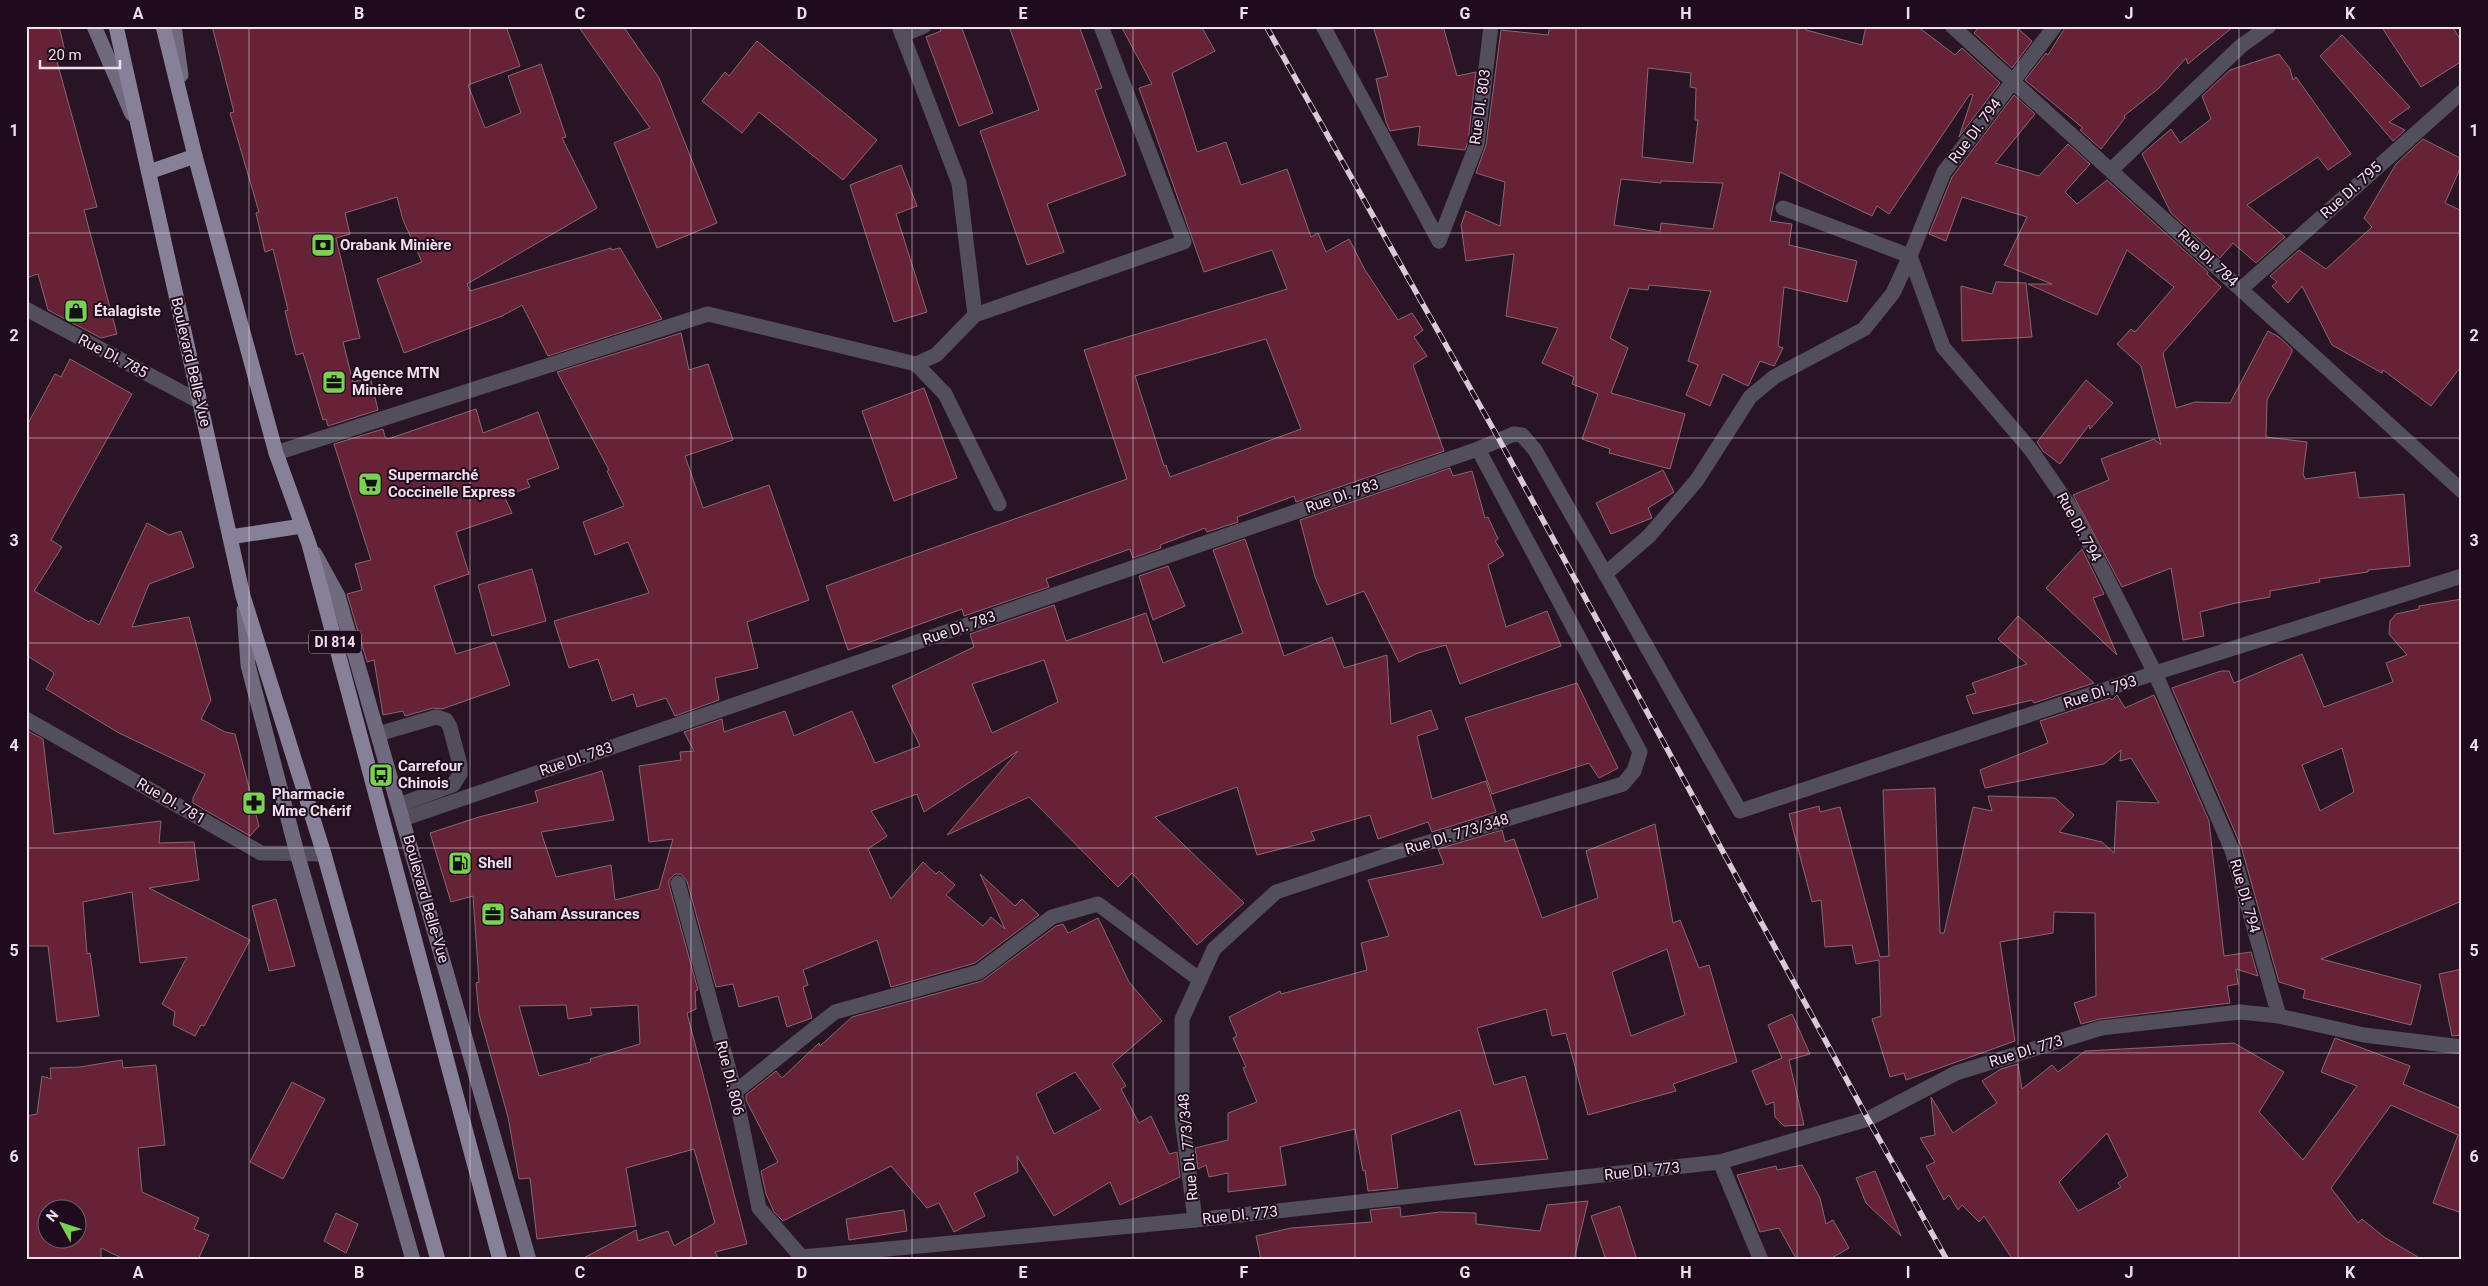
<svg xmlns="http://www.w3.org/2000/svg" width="2488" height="1286" font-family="Roboto,sans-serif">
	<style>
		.building { fill: #662237; stroke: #89676e; fill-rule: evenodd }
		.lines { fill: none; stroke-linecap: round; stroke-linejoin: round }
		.lane { stroke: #524e5b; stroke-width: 15 }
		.street { stroke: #524e5b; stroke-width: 15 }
		.secondary { stroke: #706a7e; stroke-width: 15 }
		.primary { stroke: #878099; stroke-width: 15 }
		.rail-casing { stroke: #d8cad6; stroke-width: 5.5 }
		.rail { stroke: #1f0b1d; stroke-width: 4; stroke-dasharray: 11; stroke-linecap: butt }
		.grid { fill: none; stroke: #eee0ec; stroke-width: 1; stroke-opacity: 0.55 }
		.labels { text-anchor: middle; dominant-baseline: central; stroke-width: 4; stroke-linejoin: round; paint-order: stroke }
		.shield { fill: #1f0b1d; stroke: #b0a0ae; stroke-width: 1 }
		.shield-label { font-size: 14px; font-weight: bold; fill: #eee0ec }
		.street-label { font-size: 15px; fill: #eee0ec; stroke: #1f0b1d }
		.poi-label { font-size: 15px; font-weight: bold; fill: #eee0ec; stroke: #1f0b1d; text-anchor: start }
		.neatline { fill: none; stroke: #eee0ec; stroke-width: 2 }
		.grid-label { font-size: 16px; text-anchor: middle; font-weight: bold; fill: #eee0ec }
	</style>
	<rect width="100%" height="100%" fill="#291426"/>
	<g class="building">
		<polygon points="26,26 59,26 66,56 56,58 97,207 84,210 117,334 101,338 50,311 48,310 38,274 26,278"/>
		<polygon points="212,26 506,26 520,66 468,85 485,128 521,113 508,76 541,64 566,137 562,138 597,208 467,284 470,291 611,248 611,250 620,248 662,319 548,356 522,305 502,316 404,353 377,279 422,262 403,220 397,197 345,213 350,234 336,238 360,338 343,342 353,382 370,377 378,410 328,426 326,419 323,420 303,353 296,355 285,311 288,310 273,249 265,252 256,213 259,212 230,113 234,112"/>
		<polygon points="578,26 623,26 659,78 717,223 657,248 614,143 650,128"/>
		<polygon points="939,26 961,26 993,113 959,126 926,37 941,31"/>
		<polygon points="1009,26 1079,26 1102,88 1095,90 1126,175 1047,204 1064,252 1027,265 980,131 1039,110"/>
		<path d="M1121 26H1201L1215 51 1172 73 1197 152 1226 142 1241 185 1287 169 1311 237 1318 233 1326 252 1349 239 1365 270 1398 320 1412 313 1423 330 1414 337 1427 356 1413 365 1444 451 1296 502 1294 496 1237 517 1238 522 1207 532 1205 528 1160 545 1161 548 1133 558 1130 549 1046 579 1049 587 964 616 962 609 848 650 826 586 1127 479 1084 350 1287 289 1272 250 1204 272 1139 88 1152 84ZM1266 339 1301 429 1170 477 1166 465 1164 466 1135 376Z"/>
		<polygon points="1373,26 1443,26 1457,76 1476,72 1468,142 1465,150 1418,145 1420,126 1390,131 1386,122 1376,79 1388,76"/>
		<path d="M1550 26H1807L1806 30 1862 45 1866 26H1917L1955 55 1962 48 2000 83 1959 137 1973 95 1970 94 1889 214 1877 206 1872 216 1780 172 1770 221 1792 224 1789 245 1857 261 1847 302 1784 287 1778 346 1783 348 1774 366 1760 361 1748 386 1723 374 1710 406 1686 395 1698 365 1688 361 1711 291 1649 285 1648 290 1629 288 1610 338 1628 348 1611 393 1685 414 1670 469 1609 453 1610 449 1582 439 1598 394 1572 384 1574 377 1542 363 1558 328 1506 316 1514 254 1466 261 1461 225 1466 211 1500 226 1505 182 1476 173 1486 145 1501 30 1548 35ZM1648 68 1691 73 1690 87 1696 88 1695 120H1698L1693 163 1642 157ZM1621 179 1661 183V181L1723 183 1713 229 1661 223 1660 232 1614 225Z"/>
		<polygon points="1980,26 2015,26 2032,41 2012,68 1974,33"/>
		<polygon points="2066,26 2234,26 2188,64 2186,58 2159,88 2124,116 2125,118 2101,149 2080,130 2083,128 2025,80 2046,53 2048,55"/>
		<polygon points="2381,26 2452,26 2462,42 2462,61 2421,87"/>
		<polygon points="2342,35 2410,107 2389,122 2405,130 2393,141 2320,56"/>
		<polygon points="757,41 877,140 843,180 759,112 742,133 702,101 725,72 729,76"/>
		<polygon points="2279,54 2290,69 2293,80 2296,77 2351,154 2328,170 2318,157 2247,205 2285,237 2256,263 2233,243 2220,258 2171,213 2142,154 2171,129 2180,143 2211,119 2202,96 2230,70"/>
		<polygon points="2014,95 2035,114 1995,163 2039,176 2068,144 2090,164 2065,192 2077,204 2107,180 2208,272 2207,274 2221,287 2163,353 2176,408 2195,402 2230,403 2268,331 2279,337 2292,349 2292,352 2267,400 2266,437 2307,442 2303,474 2305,479 2355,472 2359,498 2404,494 2410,566 2368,570 2368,572 2319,579 2320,582 2270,591 2270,597 2236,603 2200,612 2204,636 2183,640 2171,568 2122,587 2073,495 2109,480 2101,459 2154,439 2161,445 2141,366 2117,344 2131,329 2135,332 2174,287 2127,250 2097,315 2028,284 2052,284 2004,265 2027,217 1962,197 1946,241 1929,234 1952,177"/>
		<polygon points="2423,139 2462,159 2462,164 2445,203 2462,211 2462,365 2431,406 2383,370 2382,373 2332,345 2302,286 2288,303 2272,286 2277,282 2270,276 2299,250 2326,269 2372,227 2364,218 2396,164"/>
		<polygon points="901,165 917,206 896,214 927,312 894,322 850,185"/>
		<polygon points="1996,282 2026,283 2032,337 1962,341 1961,286 1992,294"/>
		<polygon points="681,333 689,370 708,364 733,440 685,456 703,508 769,485 809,600 747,622 758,668 715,678 719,700 675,716 666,698 637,707 633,694 612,701 598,659 569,668 554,621 649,593 628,542 595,555 583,522 624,506 607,471 609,470 557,372"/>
		<polygon points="70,359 132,394 51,540 62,547 34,591 89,622 91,620 99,625 147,523 169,535 181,531 194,567 149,584 132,627 189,617 211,700 201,719 225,732 235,734 259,826 250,836 193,803 193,798 205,774 119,733 46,689 54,674 53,672 26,655 26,427 55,374 61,377"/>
		<polygon points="2086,380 2113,403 2090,429 2089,425 2060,464 2043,451 2037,442"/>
		<polygon points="924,388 957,478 894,501 862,411"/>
		<polygon points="476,409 483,433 538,412 559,468 527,480 530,487 504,496 512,513 456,532 469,574 434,586 456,654 495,642 510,685 442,709 433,708 405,716 403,711 383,715 374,660 367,662 347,594 362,590 355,564 371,560 334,444 383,429 385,437 388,439"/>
		<polygon points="1450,468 1453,476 1472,471 1485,518 1488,517 1498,539 1495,541 1504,555 1488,565 1506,627 1547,611 1561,646 1460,684 1446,645 1418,653 1399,662 1364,591 1327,605 1315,577 1300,520"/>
		<polygon points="1663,470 1674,492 1648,508 1652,518 1611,534 1596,503"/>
		<path d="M1245 539 1284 656 1332 637 1344 668 1387 655 1391 724 1431 710 1438 729 1417 736 1432 799 1486 781 1496 812 1432 832 1428 822 1378 839 1370 815 1311 832 1315 840 1257 855 1237 787 1155 817 1244 903 1197 945 1132 873 1118 887 1029 797 947 835 1018 751 924 812 917 794 871 811 887 836 868 849 891 899 923 862 936 874 939 871 955 885 946 895 983 926 991 917 1005 929 980 874 1015 906 1022 899 1039 915 975 963 891 987 877 940 803 970 808 985 803 987 812 1018 787 1027 778 996 739 1007 733 984 716 987 687 881 681 874H675L669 880V885L698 990 695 991 696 1009 687 1013 747 1244 715 1252 719 1260H580L636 1230 638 1241 668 1231 674 1246 715 1223 694 1149 626 1168 636 1226 537 1239 530 1178 519 1179 508 1117 479 1014 476 983 479 982 473 896 451 902 430 833 479 817 538 802 535 791 602 771 614 820 541 832 556 877 611 865 615 900 659 889 673 839 649 842 639 766 681 760 680 752 694 751 684 732 722 719 724 732 785 711 794 736 852 711 875 763 920 746 892 686 974 647 970 634 1054 605 1066 641 1146 613 1163 663 1243 633 1213 550ZM1044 660 1058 702 992 733 972 684ZM566 1005 568 1019 592 1015 590 1008 638 1005 640 1044 590 1059 591 1062 539 1076 519 1006Z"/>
		<polygon points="2082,549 2104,594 2093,598 2117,655 2046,588"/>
		<polygon points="1168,566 1185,606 1153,620 1139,576"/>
		<polygon points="532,569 546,621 492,636 478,585"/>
		<path d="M2462 599V901L2321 959 2421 985 2411 1025 2303 998 2305 990 2279 982 2241 846 2172 688 2221 671H2229L2234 683 2302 654 2324 707 2393 682 2386 663 2407 655 2389 634 2390 621 2396 614 2419 609V606ZM2342 748 2354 792 2320 811 2302 765Z"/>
		<polygon points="2018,616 2094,683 2034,703 2032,700 1973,714 1966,696 1976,693 1972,683 2027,664 1998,639"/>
		<polygon points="1577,683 1618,768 1599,778 1589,763 1492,794 1465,718"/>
		<polygon points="2117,695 2125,708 2154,695 2209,821 2224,956 2251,952 2258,976 2236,969 2238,984 2227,986 2230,1003 2100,1019 2081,1024 2074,1003 2096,996 2095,913 2054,912 2053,933 2000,942 2015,1041 1906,1080 1904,1073 1890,1077 1872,1019 1881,1016 1879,960 1856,964 1852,945 1825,947 1821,900 1812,902 1789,814 1819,806 1820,812 1840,807 1880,957 1889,956 1883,790 1935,788 1940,933 1944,933 1973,807 1992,811 1988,796 2055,798 2074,815 2059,832 2102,842 2114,853 2117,801 2159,803 2131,758 2120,761 2121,750 2104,764 1985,788 1980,770 2048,743 2040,721 2110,698 2112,700"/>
		<polygon points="26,730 43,739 54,834 161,821 159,843 194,842 199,880 149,888 250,940 204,1026 201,1025 195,1036 173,1025 175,1012 162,1004 187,957 140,963 132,892 83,902 87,954 90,953 99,1016 57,1022 48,946 26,946"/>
		<path d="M1655 824 1673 923 1680 920 1699 968 1709 965 1737 1062 1673 1084 1676 1091 1588 1115 1566 1033 1552 1036 1546 1009 1477 1028 1494 1085 1525 1076 1548 1159 1475 1165 1460 1110 1391 1135 1398 1188 1368 1191 1365 1170 1363 1171 1355 1129 1280 1147 1286 1185 1228 1192V1173L1209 1177 1206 1165 1198 1169 1195 1148 1228 1140V1113L1257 1102 1243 1068 1246 1067 1233 1038 1237 1036 1229 1017 1280 991 1281 994 1367 970 1361 943 1389 936 1368 880 1444 864 1438 849 1502 830 1505 842 1514 839 1542 918 1598 898 1586 851ZM1667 949 1685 1015 1631 1036 1612 972Z"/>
		<polygon points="276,899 295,966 269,971 252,906"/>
		<path d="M1098 918 1129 982 1162 1021 1112 1064 1126 1086 1121 1089 1139 1123 1151 1116 1169 1154 1177 1152 1180 1177 1120 1205 1110 1182 1054 1216 1017 1156 1018 1172 974 1193 985 1216 954 1232 939 1203 927 1208 891 1166 783 1221 774 1212 766 1194 761 1171 778 1162 746 1100V1095L776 1071 782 1078 819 1043 820 1046 852 1017 982 981 1056 926 1063 924 1068 933ZM1075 1072 1101 1109 1054 1134 1036 1094Z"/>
		<polygon points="2462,969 2462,1035 2452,1036 2439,974"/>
		<polygon points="1792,1014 1810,1054 1789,1060 1804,1125 1784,1126 1775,1117 1774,1102 1766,1105 1752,1071 1782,1058 1768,1025"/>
		<path d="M2335 1038 2410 1066 2403 1084 2462 1109V1213L2433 1203 2458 1135 2391 1105 2331 1188 2358 1223 2362 1219 2384 1237 2423 1260H2013L1984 1216 1979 1222 1962 1205 1958 1210 1949 1195 1944 1200 1926 1166 1935 1162 1920 1138 1935 1135 1931 1097 1953 1133 1997 1103 1982 1081 2001 1069 2018 1064 2022 1089 2052 1065 2058 1072 2085 1051 2234 1043 2284 1072 2259 1112 2303 1160 2357 1086 2321 1072ZM2107 1133 2128 1176 2118 1183 2121 1187 2078 1211 2059 1182Z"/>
		<path d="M122 1060 123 1068 156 1065 165 1145 138 1148 142 1192 199 1218 194 1229 209 1235 198 1260H126L101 1248V1260H26V1116L37 1114 42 1076 51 1079 50 1068 80 1067ZM48 1208H78V1238H48Z"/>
		<polygon points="292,1082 325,1099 283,1179 250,1162"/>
		<polygon points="1802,1165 1820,1198 1826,1224 1833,1220 1849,1248 1828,1260 1797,1260 1779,1228 1760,1232 1737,1175 1776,1166 1777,1170"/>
		<polygon points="1875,1171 1901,1236 1866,1203 1856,1178"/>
		<polygon points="1588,1201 1574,1260 1261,1260 1256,1236 1291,1228 1372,1222 1370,1210 1400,1207 1401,1217 1440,1212 1476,1213 1476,1224 1540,1231 1547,1205"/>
		<polygon points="1620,1206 1637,1260 1606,1260 1591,1216"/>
		<polygon points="904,1210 907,1231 849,1240 846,1219"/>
		<polygon points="336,1213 358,1224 346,1253 324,1241"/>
	</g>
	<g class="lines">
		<g class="lane">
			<polyline points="902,35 924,26"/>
			<polyline points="975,315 1184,242 1101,26"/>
			<polyline points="916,364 945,394 999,504"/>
			<polyline points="276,453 708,314 916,364 936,355 975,315 959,183 899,26"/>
			<polyline points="378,734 436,717 446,720 450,727 460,765 460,774 453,785 399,805"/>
			<polyline points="735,1092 835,1012 979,972 1052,917 1098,904 1200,980"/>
		</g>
		<g class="street">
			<polyline points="1323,26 1439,241"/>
			<polyline points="1952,26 2462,491"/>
			<polyline points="2055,26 1944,172 1910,256 1943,347 2031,450 2073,511 2155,673 2232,850 2279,1016"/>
			<polyline points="2111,170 2241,46 2269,26"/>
			<polyline points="1439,241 1477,144 1491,26"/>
			<polyline points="2241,289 2462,92"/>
			<polyline points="26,309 200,402"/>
			<polyline points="1605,574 1649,536 1697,480 1750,397 1774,377 1864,329 1893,293 1910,256 1783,208"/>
			<polyline points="26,719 261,853 324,854"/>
			<polyline points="403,819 1478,449 1514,434 1522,435 1535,450 1740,811 2155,673 2462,576"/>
			<polyline points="678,883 735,1092 759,1208 804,1260"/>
			<polyline points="1720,1162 1761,1260"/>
			<polyline points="1195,1220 1182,1118 1182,1019 1214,949 1276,892 1400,851 1623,784 1634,771 1640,752 1478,449"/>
			<polyline points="800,1260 802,1257 1195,1220 1720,1162 1868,1119 1956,1073 2101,1028 2240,1012 2279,1016 2364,1035 2462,1047"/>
		</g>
		<g class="secondary">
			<polyline points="94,26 132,114"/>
			<polyline points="174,26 181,75"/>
			<polyline points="315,554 338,596 529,1260"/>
			<polyline points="244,610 248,665 297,853 413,1260"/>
		</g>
		<g class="primary">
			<polyline points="116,26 243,596 324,854 438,1260"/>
			<polyline points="163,26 195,156 276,453 309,544 500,1260"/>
			<polyline points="149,172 195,156"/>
			<polyline points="230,537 302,526"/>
		</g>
		<g class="rail-casing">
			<polyline id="rail" points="1266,26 1500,441 1868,1119 1947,1260"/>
		</g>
		<use href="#rail" class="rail"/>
	</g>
	<path class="grid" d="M249 26V1260M470 26V1260M691 26V1260M912 26V1260M1133 26V1260M1355 26V1260M1576 26V1260M1797 26V1260M2018 26V1260M2239 26V1260M26 233H2462M26 438H2462M26 643H2462M26 848H2462M26 1053H2462"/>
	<defs>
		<g id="bank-square" transform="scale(1.25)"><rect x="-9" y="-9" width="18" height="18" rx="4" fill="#7cd155" stroke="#1f0b1d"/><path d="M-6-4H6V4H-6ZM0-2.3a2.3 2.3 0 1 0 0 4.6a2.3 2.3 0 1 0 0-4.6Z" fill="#111"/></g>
		<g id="shop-square" transform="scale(1.25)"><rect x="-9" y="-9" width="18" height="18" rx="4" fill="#7cd155" stroke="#1f0b1d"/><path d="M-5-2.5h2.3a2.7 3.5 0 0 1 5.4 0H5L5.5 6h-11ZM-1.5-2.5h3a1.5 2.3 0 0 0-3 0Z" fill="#111"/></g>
		<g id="office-square" transform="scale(1.25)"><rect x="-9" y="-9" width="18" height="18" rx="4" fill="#7cd155" stroke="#1f0b1d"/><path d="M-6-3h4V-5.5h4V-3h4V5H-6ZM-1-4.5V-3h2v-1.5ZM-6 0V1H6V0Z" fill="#111"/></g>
		<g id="supermarket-square" transform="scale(1.25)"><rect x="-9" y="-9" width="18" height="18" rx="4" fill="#7cd155" stroke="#1f0b1d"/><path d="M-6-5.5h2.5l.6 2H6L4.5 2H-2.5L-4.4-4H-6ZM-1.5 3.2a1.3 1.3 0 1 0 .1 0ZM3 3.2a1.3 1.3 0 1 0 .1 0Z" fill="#111"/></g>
		<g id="bus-square" transform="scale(1.25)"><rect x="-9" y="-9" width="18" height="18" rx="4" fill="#7cd155" stroke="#1f0b1d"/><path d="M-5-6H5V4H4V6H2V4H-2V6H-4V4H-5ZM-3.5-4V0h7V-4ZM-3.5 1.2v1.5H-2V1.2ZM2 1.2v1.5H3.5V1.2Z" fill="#111"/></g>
		<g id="pharmacy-square" transform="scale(1.25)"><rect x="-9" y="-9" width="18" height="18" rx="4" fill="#7cd155" stroke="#1f0b1d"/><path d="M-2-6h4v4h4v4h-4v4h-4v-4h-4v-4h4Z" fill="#111"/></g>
		<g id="fuel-square" transform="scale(1.25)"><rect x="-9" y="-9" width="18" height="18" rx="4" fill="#7cd155" stroke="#1f0b1d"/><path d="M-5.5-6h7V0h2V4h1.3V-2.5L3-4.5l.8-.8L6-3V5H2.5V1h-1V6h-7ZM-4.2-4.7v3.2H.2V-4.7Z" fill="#111"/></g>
	</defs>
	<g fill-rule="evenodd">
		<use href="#bank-square" x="323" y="245"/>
		<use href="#shop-square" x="76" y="311"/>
		<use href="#office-square" x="334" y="382"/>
		<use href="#supermarket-square" x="370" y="484"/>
		<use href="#bus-square" x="381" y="775"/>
		<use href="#pharmacy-square" x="254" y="803"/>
		<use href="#fuel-square" x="460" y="863"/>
		<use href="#office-square" x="493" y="914"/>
	</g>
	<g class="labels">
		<rect class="shield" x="309" y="630.5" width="52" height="23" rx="4"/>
		<g class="shield-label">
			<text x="335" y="642">DI 814</text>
		</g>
		<g class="street-label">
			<text transform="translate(1480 107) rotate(-82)">Rue DI. 803</text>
			<text transform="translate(1975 131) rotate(-53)">Rue DI. 794</text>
			<text transform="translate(2351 190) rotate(-42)">Rue DI. 795</text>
			<text transform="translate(2208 258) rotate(43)">Rue DI. 784</text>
			<text transform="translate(113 356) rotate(28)">Rue DI. 785</text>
			<text transform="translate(191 362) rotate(77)">Boulevard Belle-Vue</text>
			<text transform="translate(1342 496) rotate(-19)">Rue DI. 783</text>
			<text transform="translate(2079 527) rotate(61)">Rue DI. 794</text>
			<text transform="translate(959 628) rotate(-19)">Rue DI. 783</text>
			<text transform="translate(2100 692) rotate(-18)">Rue DI. 793</text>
			<text transform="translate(576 759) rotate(-19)">Rue DI. 783</text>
			<text transform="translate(171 801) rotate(30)">Rue DI. 781</text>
			<text transform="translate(1457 834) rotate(-17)">Rue DI. 773/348</text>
			<text transform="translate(2245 896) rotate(74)">Rue DI. 794</text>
			<text transform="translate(426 899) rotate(74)">Boulevard Belle-Vue</text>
			<text transform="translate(2026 1051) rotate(-17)">Rue DI. 773</text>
			<text transform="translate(730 1078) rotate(76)">Rue DI. 806</text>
			<text transform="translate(1188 1147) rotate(-95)">Rue DI. 773/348</text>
			<text transform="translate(1642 1171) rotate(-6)">Rue DI. 773</text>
			<text transform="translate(1240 1215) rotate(-6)">Rue DI. 773</text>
		</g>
		<g class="poi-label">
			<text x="340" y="245">Orabank Minière</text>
			<text x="94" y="311">Étalagiste</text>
			<text x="352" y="373">Agence MTN<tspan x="352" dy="17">Minière</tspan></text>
			<text x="388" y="475">Supermarché<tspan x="388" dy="17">Coccinelle Express</tspan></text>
			<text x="398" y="766">Carrefour<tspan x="398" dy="17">Chinois</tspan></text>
			<text x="272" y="794">Pharmacie<tspan x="272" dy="17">Mme Chérif</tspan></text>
			<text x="478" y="863">Shell</text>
			<text x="510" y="914">Saham Assurances</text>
		</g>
	</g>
	<rect width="2488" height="1286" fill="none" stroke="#1f0b1d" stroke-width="55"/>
	<g transform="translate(62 1224) rotate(310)"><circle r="24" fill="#1f0b1d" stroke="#726070"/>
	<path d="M0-4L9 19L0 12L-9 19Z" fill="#7cd155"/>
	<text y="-8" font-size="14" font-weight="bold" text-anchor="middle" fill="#eee0ec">N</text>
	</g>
	<path d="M40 60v8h80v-8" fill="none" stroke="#eee0ec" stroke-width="2.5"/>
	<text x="48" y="60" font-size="15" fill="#eee0ec" stroke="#1f0b1d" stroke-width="4" paint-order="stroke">20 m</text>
	<rect x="28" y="28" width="2432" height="1230" class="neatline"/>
	<g class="grid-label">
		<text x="138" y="19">A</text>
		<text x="359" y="19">B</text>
		<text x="580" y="19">C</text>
		<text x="802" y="19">D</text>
		<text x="1023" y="19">E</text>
		<text x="1244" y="19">F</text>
		<text x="1465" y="19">G</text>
		<text x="1686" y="19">H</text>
		<text x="1908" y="19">I</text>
		<text x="2129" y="19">J</text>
		<text x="2350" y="19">K</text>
		<text x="14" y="136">1</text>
		<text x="2474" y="136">1</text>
		<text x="14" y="341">2</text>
		<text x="2474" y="341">2</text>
		<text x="14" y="546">3</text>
		<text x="2474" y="546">3</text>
		<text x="14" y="751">4</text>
		<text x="2474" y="751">4</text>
		<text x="14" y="956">5</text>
		<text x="2474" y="956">5</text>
		<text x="14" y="1162">6</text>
		<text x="2474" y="1162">6</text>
		<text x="138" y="1278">A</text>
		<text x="359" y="1278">B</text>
		<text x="580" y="1278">C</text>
		<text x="802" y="1278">D</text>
		<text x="1023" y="1278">E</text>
		<text x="1244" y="1278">F</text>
		<text x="1465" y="1278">G</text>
		<text x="1686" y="1278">H</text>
		<text x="1908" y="1278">I</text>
		<text x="2129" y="1278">J</text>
		<text x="2350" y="1278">K</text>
	</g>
</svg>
